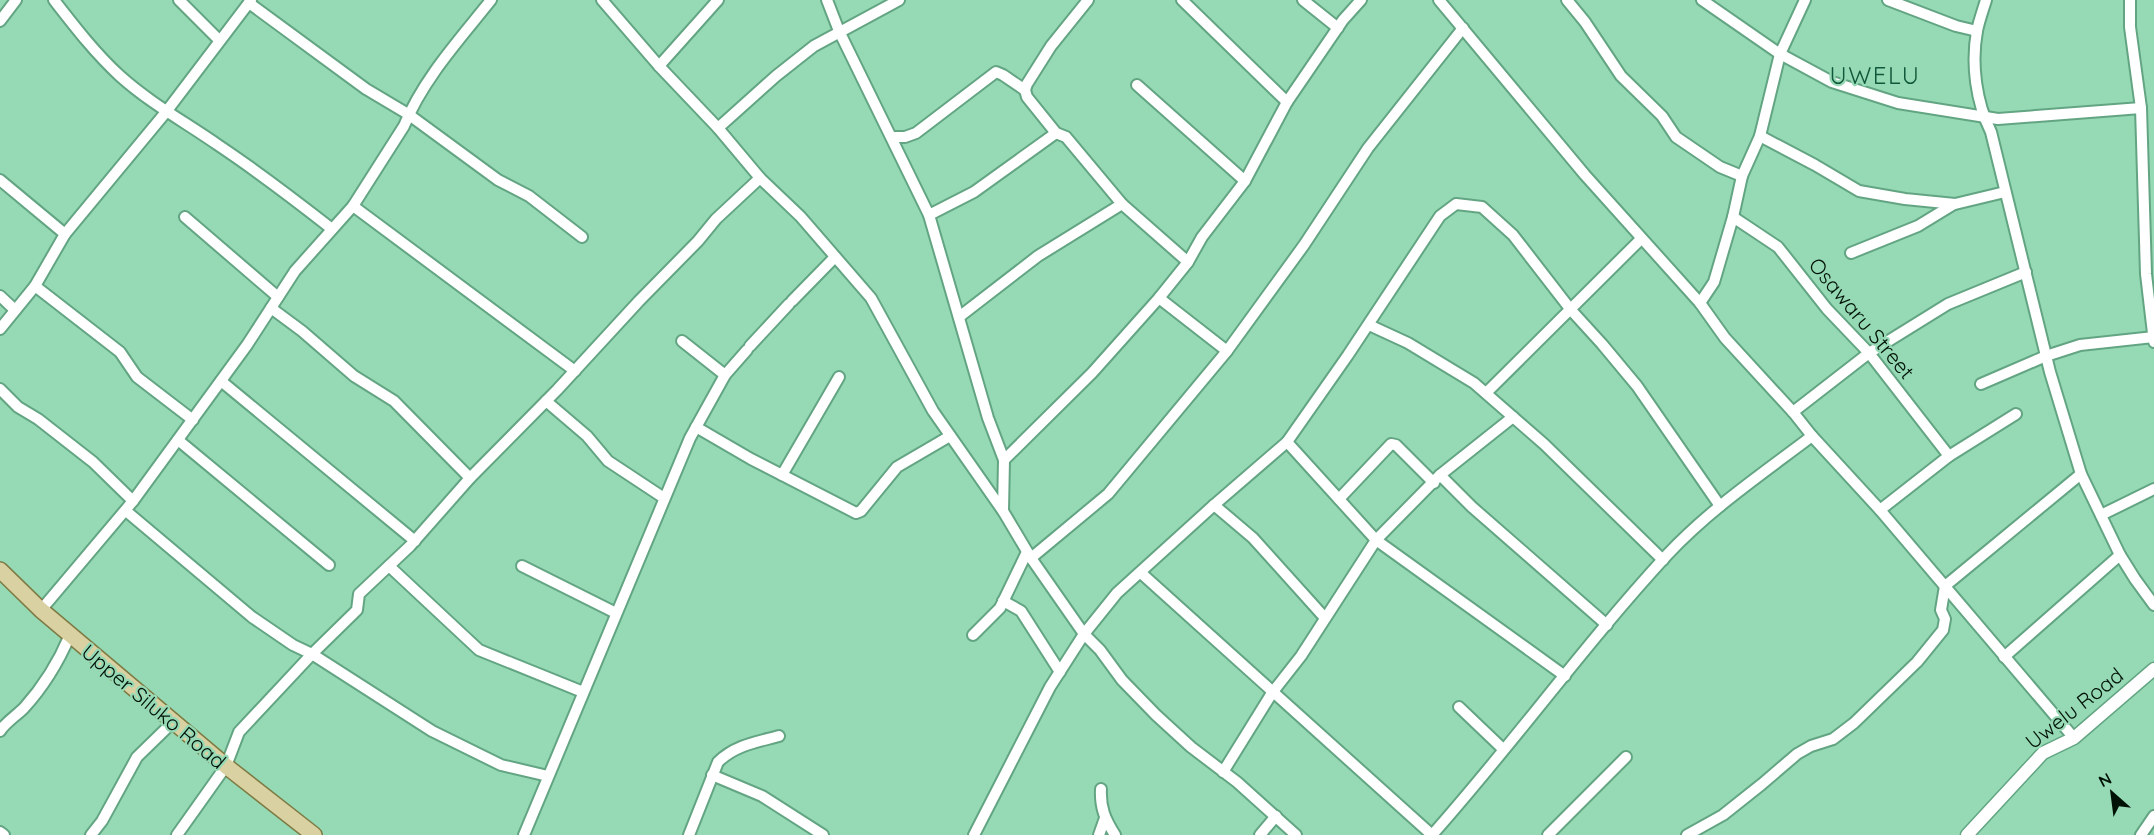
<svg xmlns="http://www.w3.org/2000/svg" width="2154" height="835" font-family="Quicksand,sans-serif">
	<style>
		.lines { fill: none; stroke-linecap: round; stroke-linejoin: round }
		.minor-casing { stroke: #63a583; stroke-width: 14 }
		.tertiary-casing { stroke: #63a583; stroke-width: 15 }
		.primary-casing { stroke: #7d7b43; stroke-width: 18 }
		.minor { stroke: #fff; stroke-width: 10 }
		.tertiary { stroke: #fff; stroke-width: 12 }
		.primary { stroke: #d9d1a2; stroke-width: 15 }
		.labels { text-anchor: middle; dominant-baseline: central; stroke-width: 4.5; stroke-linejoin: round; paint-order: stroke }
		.street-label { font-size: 21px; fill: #001206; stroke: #96d9b5 }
		.quarter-label { font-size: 24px; letter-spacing: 1.5px; fill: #10583a; stroke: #96d9b5 }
	</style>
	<rect width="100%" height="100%" fill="#96d9b5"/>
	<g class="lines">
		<g class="minor-casing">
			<g id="minor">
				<path d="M54 0C75 27 95 53 120 76 150 103 185 122 218 145 257 171 295 200 332 229"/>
				<polyline points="179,0 219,40"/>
				<polyline points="602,0 659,66 718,128 760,178 800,216 871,298 933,411 1003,511 1031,558 1084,634 1100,650 1122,680 1156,715 1191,747 1237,782 1296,835"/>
				<polyline points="827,0 839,31 929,215 988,418 1004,460 1003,511"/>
				<polyline points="1088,0 1051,46 1027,84 1025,90 1027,97 1056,133 1066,137 1122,204 1188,262"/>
				<polyline points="1182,0 1287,102"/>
				<polyline points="1303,0 1338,28"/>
				<polyline points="1439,0 1585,175 1700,303 1725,338 1793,412 1812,436 1880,510 2074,738"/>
				<polyline points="1567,0 1585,22 1621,76 1662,116 1676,137 1720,167 1742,176"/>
				<polyline points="1702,0 1780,54 1832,82 1898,103 1998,119 2141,108"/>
				<polyline points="1888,0 1956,26 1977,31"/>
				<path d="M1986 0C1983 10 1979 21 1977 31 1971 64 1976 102 1991 132L2050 372 2081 474 2120 555 2135 579 2154 605"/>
				<polyline points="2130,0 2130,27 2141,108 2146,274 2154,342"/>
				<polyline points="249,3 366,89 408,114 498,180 529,196 582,237"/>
				<polyline points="0,21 16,0"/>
				<polyline points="659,66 718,0"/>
				<polyline points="1137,85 1245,181"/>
				<polyline points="718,128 776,76 814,46 899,0"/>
				<polyline points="1760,136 1815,165 1859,191 1905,199 1955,204 2005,192"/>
				<polyline points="892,137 905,137 916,133 996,72 1003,75 1025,90"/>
				<polyline points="0,180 65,234"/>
				<polyline points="353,206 575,371"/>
				<polyline points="929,215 974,192 1056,133"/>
				<polyline points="185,217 278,297"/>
				<polyline points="1733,217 1778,247 1827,309 1869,353 1949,456"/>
				<polyline points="1851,253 1918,226 1954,204"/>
				<polyline points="35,286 120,352 137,377 193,420"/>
				<polyline points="0,296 15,310"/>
				<polyline points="1159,298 1227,351"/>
				<polyline points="792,301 835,257"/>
				<polyline points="1700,303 1714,282 1733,217 1742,176 1760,136 1780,54 1805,0"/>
				<polyline points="271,308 302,331 354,376 394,401 470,478"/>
				<polyline points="959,317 1038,256 1122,204"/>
				<polyline points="1369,325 1408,343 1474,383 1544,444 1663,560"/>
				<polyline points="0,329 35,286 65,234 166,112 251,0"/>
				<polyline points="682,341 725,375"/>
				<polyline points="750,346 789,304"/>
				<polyline points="221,381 415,541"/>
				<polyline points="1981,384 2046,356 2080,345 2154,337"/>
				<polyline points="0,389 18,407 38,419 93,462 133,501"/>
				<polyline points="1486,393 1641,239"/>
				<polyline points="546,401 587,436 608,461 664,498"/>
				<polyline points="1793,412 1869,353 1948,304 2026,272"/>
				<polyline points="696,427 751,459 856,513 861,511 897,467 950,436"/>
				<polyline points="178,440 329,565"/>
				<polyline points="1287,442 1376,540 1565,676"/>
				<polyline points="1004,460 1092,373 1159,298 1188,262 1202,237 1245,181 1287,102 1343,20 1361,0"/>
				<polyline points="782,475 839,377"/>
				<polyline points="1440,475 1472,507 1607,625"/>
				<polyline points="1339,499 1391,444 1396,445 1434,483"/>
				<polyline points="1214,505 1253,538 1325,618"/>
				<polyline points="1880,510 1949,456 2016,414"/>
				<polyline points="126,511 252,617 293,645 312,654 432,731 501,765 548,776"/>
				<polyline points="2101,515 2154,489"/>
				<polyline points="1031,558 1108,494 1227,351 1304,245 1368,148 1463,28"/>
				<polyline points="389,566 479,650 583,692"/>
				<polyline points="522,566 616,613"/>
				<polyline points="1141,573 1432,835"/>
				<polyline points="1003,601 1021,611 1060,672"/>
				<path d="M41 610 133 501 247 345 295 271 353 206 404 126C423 79 460 39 491 0"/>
				<polyline points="973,635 1000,608 1027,552"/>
				<polyline points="2004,657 2120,555"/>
				<polyline points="1459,707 1503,749"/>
				<path d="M0 731C6 722 16 716 24 708 43 687 59 661 70 635"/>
				<polyline points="1223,772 1272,693 1301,656 1376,540 1440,475 1513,417"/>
				<polyline points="712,775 762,796 823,835"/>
				<path d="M1101 789C1100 808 1105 819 1115 835"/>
				<polyline points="0,832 4,835"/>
				<polyline points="91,835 102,821 137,757 173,722"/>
				<polyline points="177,835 226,766 239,732 312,654 357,610 359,594 410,546 470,478 557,390 639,301 698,241 716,219 760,178"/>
				<polyline points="524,835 690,438 725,375 747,350"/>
				<path d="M689 835 718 762C735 745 757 742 779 736"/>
				<polyline points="974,835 1050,687 1084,634 1117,593 1214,505 1287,442 1348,355 1440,216 1456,204 1482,207 1513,235 1571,310 1602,344 1637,386 1720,506"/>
				<polyline points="1099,835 1105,818"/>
				<polyline points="1260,835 1276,816"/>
				<path d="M1432 835C1513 744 1584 645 1667 555 1710 509 1762 474 1812 436"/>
				<polyline points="1548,835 1626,757"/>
				<polyline points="1687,835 1723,815 1762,784 1797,754 1811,746 1833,739 1854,723 1917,662 1943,630 1945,619 1941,610 1945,586 2081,474"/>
				<polyline points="2141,835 2154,816"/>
			</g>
		</g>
		<g class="tertiary-casing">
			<polyline id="tertiary" points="1967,835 2043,753 2074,738 2154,669"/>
		</g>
		<g class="primary-casing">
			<polyline id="primary" points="0,570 41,610 226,766 314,835"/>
		</g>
		<use href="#minor" class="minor"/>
		<use href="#tertiary" class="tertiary"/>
		<use href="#primary" class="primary"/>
	</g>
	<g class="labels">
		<g class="street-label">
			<text transform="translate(1862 318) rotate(50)">Osawaru Street</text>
			<text transform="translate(154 706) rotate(40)">Upper Siluko Road</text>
			<text transform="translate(2074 708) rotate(-38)">Uwelu Road</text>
		</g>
		<g class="quarter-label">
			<text x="1875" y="75">UWELU</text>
		</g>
	</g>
	<g transform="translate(2112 793) rotate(332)" stroke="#96d9b5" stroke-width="4.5" paint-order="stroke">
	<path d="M0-4.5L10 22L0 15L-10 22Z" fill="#001206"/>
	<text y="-9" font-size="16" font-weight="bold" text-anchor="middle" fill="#001206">N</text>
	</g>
</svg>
